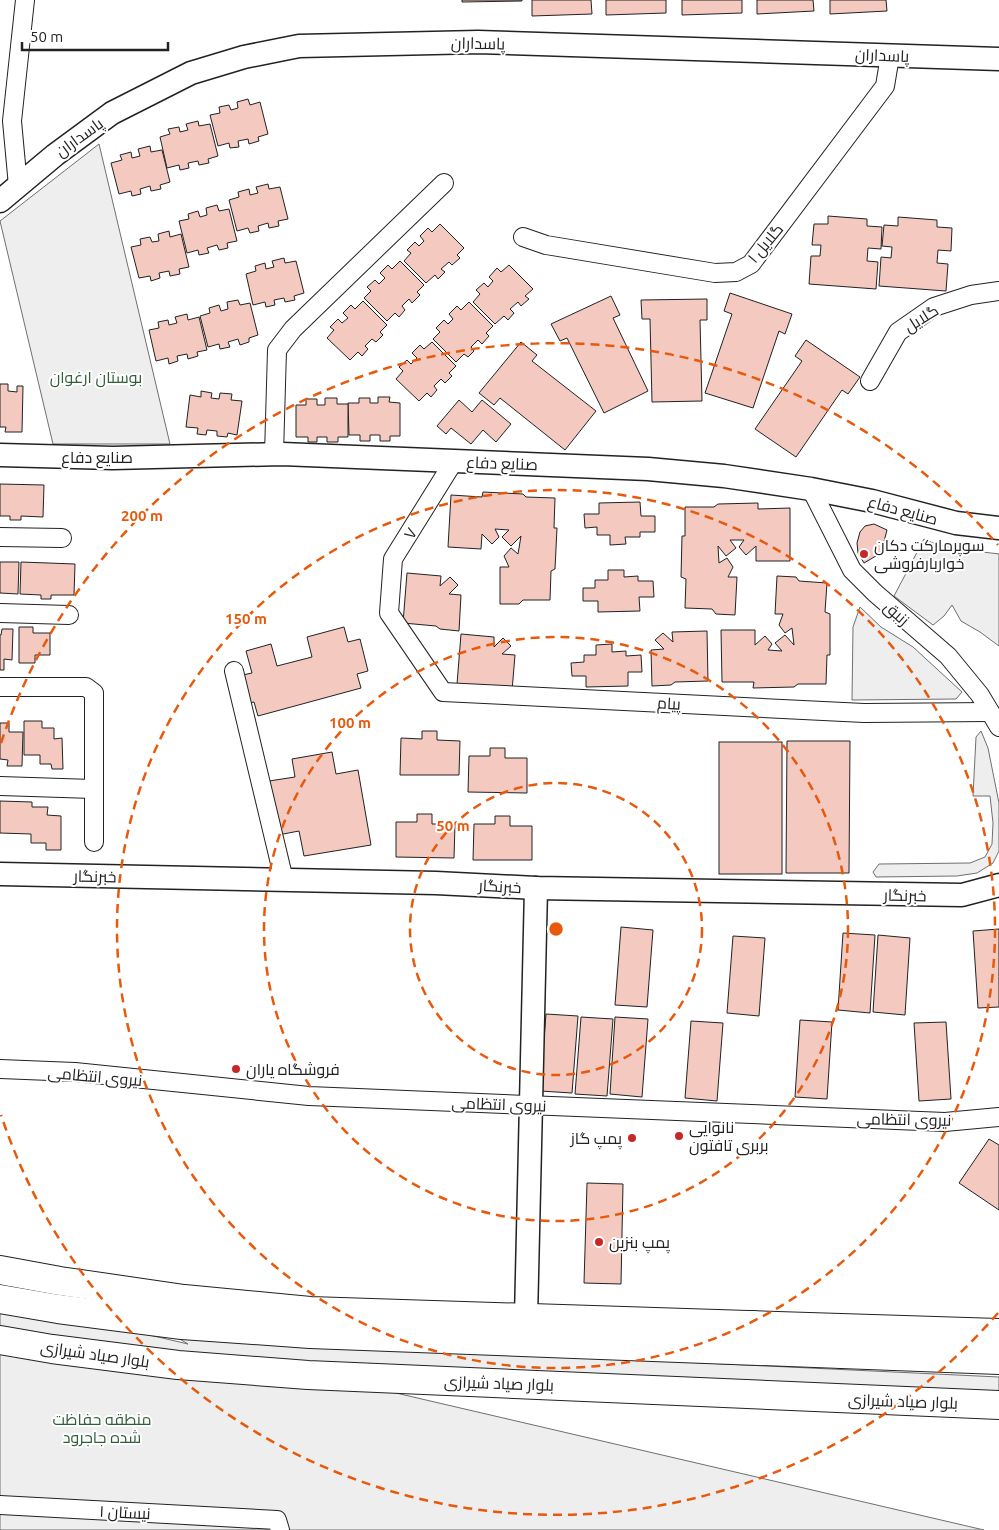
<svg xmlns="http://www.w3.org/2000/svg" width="999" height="1530" font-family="Ubuntu,Cairo,sans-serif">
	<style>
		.green { fill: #eee; stroke: #6f6f6f }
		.building { fill: #f3c9c0; stroke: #222 }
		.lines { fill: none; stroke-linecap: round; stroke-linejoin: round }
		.minor-casing { stroke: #222; stroke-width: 20 }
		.tertiary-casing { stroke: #222; stroke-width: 25 }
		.primary-casing { stroke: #222; stroke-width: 30 }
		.trunk-casing { stroke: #222; stroke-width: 30 }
		.minor { stroke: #fff; stroke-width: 18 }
		.tertiary { stroke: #fff; stroke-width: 22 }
		.primary { stroke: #fff; stroke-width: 28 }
		.trunk { stroke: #fff; stroke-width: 28 }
		.ring { fill: none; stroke: #e8590c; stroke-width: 2.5; stroke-dasharray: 9 6 }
		.poi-dot { fill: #c62828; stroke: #fff; stroke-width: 2 }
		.labels { text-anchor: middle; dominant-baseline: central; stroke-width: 4; stroke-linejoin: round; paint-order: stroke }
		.street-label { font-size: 16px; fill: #222; stroke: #fff }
		.park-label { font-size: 16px; fill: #2f5e38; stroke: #fff }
		.poi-label { font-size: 16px; fill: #222; stroke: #fff; text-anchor: start }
		.centre { fill: #e8590c; stroke: #fff; stroke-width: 2.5 }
		.ring-label { font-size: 15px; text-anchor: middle; font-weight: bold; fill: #e8590c; stroke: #fff; stroke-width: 4; stroke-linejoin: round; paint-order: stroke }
	</style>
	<rect width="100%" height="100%" fill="#fff"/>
	<g class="green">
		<polygon points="99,144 170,444 53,444 0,221"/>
		<path d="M924 539C943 549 977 551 999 554V646L980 632 961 621 952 605 944 616 933 625 894 596Z"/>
		<polygon points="860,607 881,627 913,647 962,692 956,699 852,700 853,627"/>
		<polygon points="981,731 988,748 999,803 999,851 993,863 977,873 957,876 876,877 873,872 879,864 970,863 985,857 992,844 993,823 990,796 973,796 976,737"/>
		<polygon points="0,1300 188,1344 178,1338 999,1377 999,1392 250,1359 984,1530 0,1530"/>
	</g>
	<g class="building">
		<polygon points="462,0 522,0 522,1 462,2"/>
		<polygon points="532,0 591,0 592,14 532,16"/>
		<polygon points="606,0 666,0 666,13 606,15"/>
		<polygon points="682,0 742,0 742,13 682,15"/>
		<polygon points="757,0 813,0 814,11 757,14"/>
		<polygon points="830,0 886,0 887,11 830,14"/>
		<polygon points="248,99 250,105 260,102 268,134 258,137 259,141 249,144 248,139 238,141 239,147 230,148 229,143 218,146 210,115 220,113 219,107 229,105 231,110 238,108 237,102"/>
		<polygon points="198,121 199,126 210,124 218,156 208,159 209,163 199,165 198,161 188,163 189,168 180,170 179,165 167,168 160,137 170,134 168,129 179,127 180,132 188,130 186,124"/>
		<polygon points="150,146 151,152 162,150 170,182 160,185 161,189 151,191 150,186 140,189 141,194 132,196 131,191 119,194 111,163 122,160 120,155 131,152 132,158 140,156 138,149"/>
		<polygon points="268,184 269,189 280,187 288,219 278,221 279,226 269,228 268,223 258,226 259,231 250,233 248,228 237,231 229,200 239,197 238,192 249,189 250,195 258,193 256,187"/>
		<polygon points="217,205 219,211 229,209 237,241 227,243 228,248 219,250 217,245 207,248 209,253 199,255 198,250 187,253 179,221 189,219 188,214 198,211 200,217 207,215 206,208"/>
		<polygon points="828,216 867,219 867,226 882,227 881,249 868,248 867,261 878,262 876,289 809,284 811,256 820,256 821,245 812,245 814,224 828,224"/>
		<polygon points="898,217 937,220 937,227 952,228 951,251 938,250 937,263 948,264 946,291 879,286 881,257 891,258 892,247 882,246 884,225 898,226"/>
		<polygon points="440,224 464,248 457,255 460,258 452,265 449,262 441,269 445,272 438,279 435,275 426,283 404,261 411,253 407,250 415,242 419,246 424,241 420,236 428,228 432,232"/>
		<polygon points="169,231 170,237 181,234 189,267 179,269 180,274 170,276 169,271 159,273 160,278 151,281 150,276 139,278 131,247 141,245 140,239 150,237 152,242 159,241 158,234"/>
		<polygon points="284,258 285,263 296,261 304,293 294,296 295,300 285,302 284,298 274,300 275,305 266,307 265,302 253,305 246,274 256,271 255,266 265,263 266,269 274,267 272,261"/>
		<polygon points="400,261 424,285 417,292 420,295 412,303 409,299 402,306 405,310 399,317 395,313 387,321 364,298 371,291 367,287 375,280 379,284 385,278 380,273 388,265 392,269"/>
		<polygon points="509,265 533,289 525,296 529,299 521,306 518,302 510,309 514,313 508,320 504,316 495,324 473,302 480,294 476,290 484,283 488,287 493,281 489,277 497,268 501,272"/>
		<polygon points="730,293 792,314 785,334 779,331 753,408 705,393 732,314 724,311"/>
		<polygon points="611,296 620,315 613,318 648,391 604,413 567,338 560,341 551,324"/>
		<polygon points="707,299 707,320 700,320 702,401 652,402 650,319 642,319 641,300"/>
		<polygon points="238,300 240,305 250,303 258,335 249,338 249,342 240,345 238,339 228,342 230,347 220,349 219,344 208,347 200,316 210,313 209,308 219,305 221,311 228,309 227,302"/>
		<polygon points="363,301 387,325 380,332 383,335 376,342 372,339 365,346 368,349 362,356 358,352 350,360 327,338 334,330 330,327 338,319 342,323 348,318 343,313 351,305 355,309"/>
		<polygon points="469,302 493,326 486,333 489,336 482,344 478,340 471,347 474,351 468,357 464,354 456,362 433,339 440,332 436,328 444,320 448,324 453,319 449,314 457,306 461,310"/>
		<polygon points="187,314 188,320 199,317 207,350 197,352 198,356 188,359 187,354 177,356 178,361 169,364 168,358 156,361 149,330 159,328 158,322 168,320 169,325 177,323 175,317"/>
		<polygon points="806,340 860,377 848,394 842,390 796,457 755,429 802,361 795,356"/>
		<polygon points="432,342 456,366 449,373 452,376 445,383 441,379 434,386 437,390 431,397 427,393 419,401 396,379 403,371 399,367 407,360 411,364 417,358 412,353 420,345 424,349"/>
		<polygon points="521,342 537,355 532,361 596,411 565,450 500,398 494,405 479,393"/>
		<polygon points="0,384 8,384 8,391 17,392 17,386 23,386 22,432 5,432 6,427 0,427"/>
		<polygon points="201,391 212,393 211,398 219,399 220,393 232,394 231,400 242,401 237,435 228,433 227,437 217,436 217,431 207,430 206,435 197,434 198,428 186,427 190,395 201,397"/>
		<polygon points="378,397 390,397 389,402 400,403 400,436 390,436 390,441 380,441 380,435 370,435 370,441 360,441 360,435 349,435 348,403 359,403 359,398 370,398 370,403 378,403"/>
		<polygon points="325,398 337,398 337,404 348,404 348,437 338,437 338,442 327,442 327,437 317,437 317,442 308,442 308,437 296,437 296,405 306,405 306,399 317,399 317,405 325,405"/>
		<polygon points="459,400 472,412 482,400 511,424 496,442 483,430 471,444 451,428 446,434 437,426"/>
		<polygon points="0,484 44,485 43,517 21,516 21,520 10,520 10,516 0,516"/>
		<polygon points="483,492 523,494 526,497 555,498 554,528 557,528 555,569 551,571 550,600 523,600 519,604 500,604 500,567 509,567 504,556 511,548 518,554 521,536 511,546 502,537 509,530 495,529 499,537 492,544 482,534 481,549 448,547 451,495 482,497"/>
		<polygon points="640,502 641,516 655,516 655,532 640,532 640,537 625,537 626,544 610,545 610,535 597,535 597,527 585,528 584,514 599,514 599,503"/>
		<polygon points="758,503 758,509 790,508 790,561 756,561 756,546 746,555 739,547 744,540 730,540 736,548 726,556 718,546 719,563 727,558 733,567 728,577 737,577 735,615 716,614 712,609 685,608 686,579 681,577 682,536 685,536 685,507 714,507 718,504"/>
		<polygon points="874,524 887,530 881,553 864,563 858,553 857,543 860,532 865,526"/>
		<polygon points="0,562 19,562 18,594 0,593"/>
		<polygon points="21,562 75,564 74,595 51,595 51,599 41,599 41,595 20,594"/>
		<polygon points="608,570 624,570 624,577 638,576 638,581 653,581 654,597 639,597 640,611 598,612 598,601 583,601 583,588 595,588 595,580 608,580"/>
		<polygon points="407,573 441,576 440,586 450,577 458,585 449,594 461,595 459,631 440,629 436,626 403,623"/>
		<polygon points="777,576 796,577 799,581 827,583 825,612 830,614 830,655 827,655 826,684 798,684 794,687 753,688 754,682 722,682 721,630 755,630 755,645 765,636 772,644 768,650 782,651 775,643 785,635 794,645 792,628 785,633 779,625 783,614 775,614"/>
		<polygon points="19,627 33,627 33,633 50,633 50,655 35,655 35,663 19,663"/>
		<polygon points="344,627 348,642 360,639 368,671 357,674 361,688 258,716 254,702 245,704 238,676 252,673 246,651 271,644 277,666 312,657 307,637"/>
		<polygon points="2,629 13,629 12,660 4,659 4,670 0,670 0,635 1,635"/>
		<polygon points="707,631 708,681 675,682 671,685 652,686 651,650 664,649 655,640 663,633 673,642 672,632"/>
		<polygon points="461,634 494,637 494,647 503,638 511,646 502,654 515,655 512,691 457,684"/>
		<polygon points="612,644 612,652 626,651 626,656 641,655 642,672 628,672 628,686 586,687 586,676 572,676 571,663 584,662 584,655 596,655 596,645"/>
		<polygon points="24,721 42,721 42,728 54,728 54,739 62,738 63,769 52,769 51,764 40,764 40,755 24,755"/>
		<polygon points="0,723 9,723 9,732 23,732 22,766 7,766 8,760 0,759"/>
		<polygon points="422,731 437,731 437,740 460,741 459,775 400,775 401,738 422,739"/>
		<polygon points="787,741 850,741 849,873 786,873"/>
		<rect x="719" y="742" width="63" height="132"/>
		<polygon points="490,748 505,748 505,758 527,758 527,793 468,792 469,756 490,756"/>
		<polygon points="332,752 336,774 358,770 371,845 304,856 299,831 278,835 269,781 295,777 292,759"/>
		<polygon points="0,801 32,802 32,807 48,807 47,815 61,816 61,850 46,850 46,843 31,843 31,834 0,833"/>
		<polygon points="417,814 432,814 432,824 455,824 454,858 396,857 396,822 417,822"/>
		<polygon points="495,816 510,816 510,826 532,826 532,860 473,860 474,824 495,824"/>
		<polygon points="621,927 653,930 647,1007 615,1005"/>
		<polygon points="999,929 999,1007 978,1008 973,931"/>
		<polygon points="843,933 875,935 870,1013 838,1010"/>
		<polygon points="878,935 910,938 905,1015 873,1012"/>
		<polygon points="733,936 765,938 759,1016 727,1013"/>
		<polygon points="546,1014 578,1016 572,1093 540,1091"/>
		<polygon points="581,1017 613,1019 607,1096 575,1094"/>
		<polygon points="615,1017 648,1019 642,1097 610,1094"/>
		<polygon points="800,1020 832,1022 827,1099 795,1097"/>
		<polygon points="691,1021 723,1023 717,1101 685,1098"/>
		<polygon points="946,1022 951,1099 919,1101 914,1023"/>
		<polygon points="989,1139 999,1145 999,1210 959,1183"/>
		<polygon points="587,1183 623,1184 621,1284 584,1283"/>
	</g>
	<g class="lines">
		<g class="minor-casing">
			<g id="minor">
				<polyline points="18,186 12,121 25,0"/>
				<polyline points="523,237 546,245 715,273 736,272 751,264 885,86 890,56"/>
				<polyline points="870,381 898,332 934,307 971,295 999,291"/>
				<polyline points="274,454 277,350 293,329 444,183"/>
				<polyline points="454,461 393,559 389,613 443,692 864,713 990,712"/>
				<polyline points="811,489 852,570 875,593 948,656 980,695 999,727"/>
				<polyline points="0,537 62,538"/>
				<polyline points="0,613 69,615"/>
				<polyline points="234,671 284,880"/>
				<polyline points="0,687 86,687 94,693 94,842"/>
				<polyline points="0,786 93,789"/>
				<polyline points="0,1069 75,1072 309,1096 945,1122 999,1117"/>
				<polyline points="0,1505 277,1520 280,1530"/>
			</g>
		</g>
		<g class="tertiary-casing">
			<g id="tertiary">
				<polyline points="0,201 55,155 112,113 191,73 244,57 299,46 478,42 999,59"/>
				<polyline points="0,455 113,458 282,454 648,469 724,476 811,489 872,501 956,523 999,528"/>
				<polyline points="0,874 436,883 536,888 962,895 999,885"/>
				<polyline points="526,1318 536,888"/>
			</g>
		</g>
		<g class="primary-casing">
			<g id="primary">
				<polyline points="0,1270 60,1281 184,1299 310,1311 999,1333"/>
				<polyline points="0,1299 58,1309 182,1325 310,1334 999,1360"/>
				<polyline points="0,1340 52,1349 178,1365 308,1375 999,1405"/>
			</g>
		</g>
		<g class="trunk-casing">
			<polyline id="trunk" points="753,1325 842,1354"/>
		</g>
		<use href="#minor" class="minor"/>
		<use href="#tertiary" class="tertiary"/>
		<use href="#primary" class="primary"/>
		<use href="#trunk" class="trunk"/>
	</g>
	<g class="ring">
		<circle cx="556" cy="929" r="146"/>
		<circle cx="556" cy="929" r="292"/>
		<circle cx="556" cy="929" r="439"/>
		<path d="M998 1313A585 585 0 0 1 1 1115M1 743A585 585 0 0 1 998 545"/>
	</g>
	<g class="poi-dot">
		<circle cx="864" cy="554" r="5"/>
		<circle cx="236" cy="1069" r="5"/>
		<circle cx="679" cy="1136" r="5"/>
		<circle cx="632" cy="1138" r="5"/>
		<circle cx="599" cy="1242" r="5"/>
	</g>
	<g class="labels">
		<g class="street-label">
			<text transform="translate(478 43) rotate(1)">پاسداران</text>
			<text transform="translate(882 55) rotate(2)">پاسداران</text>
			<text transform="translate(79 137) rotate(-36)">پاسداران</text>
			<text transform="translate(765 243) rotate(-50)">گلایل ۱</text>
			<text transform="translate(921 318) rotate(-32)">گلایل</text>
			<text x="97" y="457">صنایع دفاع</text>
			<text transform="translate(502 463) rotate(2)">صنایع دفاع</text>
			<text transform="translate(903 510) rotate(15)">صنایع دفاع</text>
			<text transform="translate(410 533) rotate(-58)">۷</text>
			<text transform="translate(897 613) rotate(42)">زنبق</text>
			<text transform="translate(669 703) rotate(3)">پیام</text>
			<text transform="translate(95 876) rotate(1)">خبرنگار</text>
			<text transform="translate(500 886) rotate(3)">خبرنگار</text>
			<text transform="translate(905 895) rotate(1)">خبرنگار</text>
			<text transform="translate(95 1076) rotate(5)">نیروی انتظامی</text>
			<text transform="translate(499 1104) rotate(2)">نیروی انتظامی</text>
			<text transform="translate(904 1119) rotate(1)">نیروی انتظامی</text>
			<text transform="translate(95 1354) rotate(8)">بلوار صیاد شیرازی</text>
			<text transform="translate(499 1383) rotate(2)">بلوار صیاد شیرازی</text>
			<text transform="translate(903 1401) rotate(2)">بلوار صیاد شیرازی</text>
			<text transform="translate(125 1512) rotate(3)">نیستان ۱</text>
		</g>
		<g class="park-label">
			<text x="96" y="377">بوستان ارغوان</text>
			<text x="102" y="1419">منطقه حفاظت<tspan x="102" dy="18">شده جاجرود</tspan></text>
		</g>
		<g class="poi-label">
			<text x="874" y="545">سوپرمارکت دکان<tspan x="874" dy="18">خواربارفروشی</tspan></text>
			<text x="246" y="1069">فروشگاه یاران</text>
			<text x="689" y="1127">نانوایی<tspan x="689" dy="18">بربری تافتون</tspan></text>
			<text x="622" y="1138" text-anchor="end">پمپ گاز</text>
			<text x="609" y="1242">پمپ بنزین</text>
		</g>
	</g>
	<circle cx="556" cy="929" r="8" class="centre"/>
	<g class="ring-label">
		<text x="142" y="521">200 m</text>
		<text x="246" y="624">150 m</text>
		<text x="350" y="728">100 m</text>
		<text x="453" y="831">50 m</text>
	</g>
	<path d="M22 42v8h146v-8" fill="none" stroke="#222222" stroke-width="2.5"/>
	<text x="30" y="42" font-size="15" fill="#222222" stroke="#ffffff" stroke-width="4" paint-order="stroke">50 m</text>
</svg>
